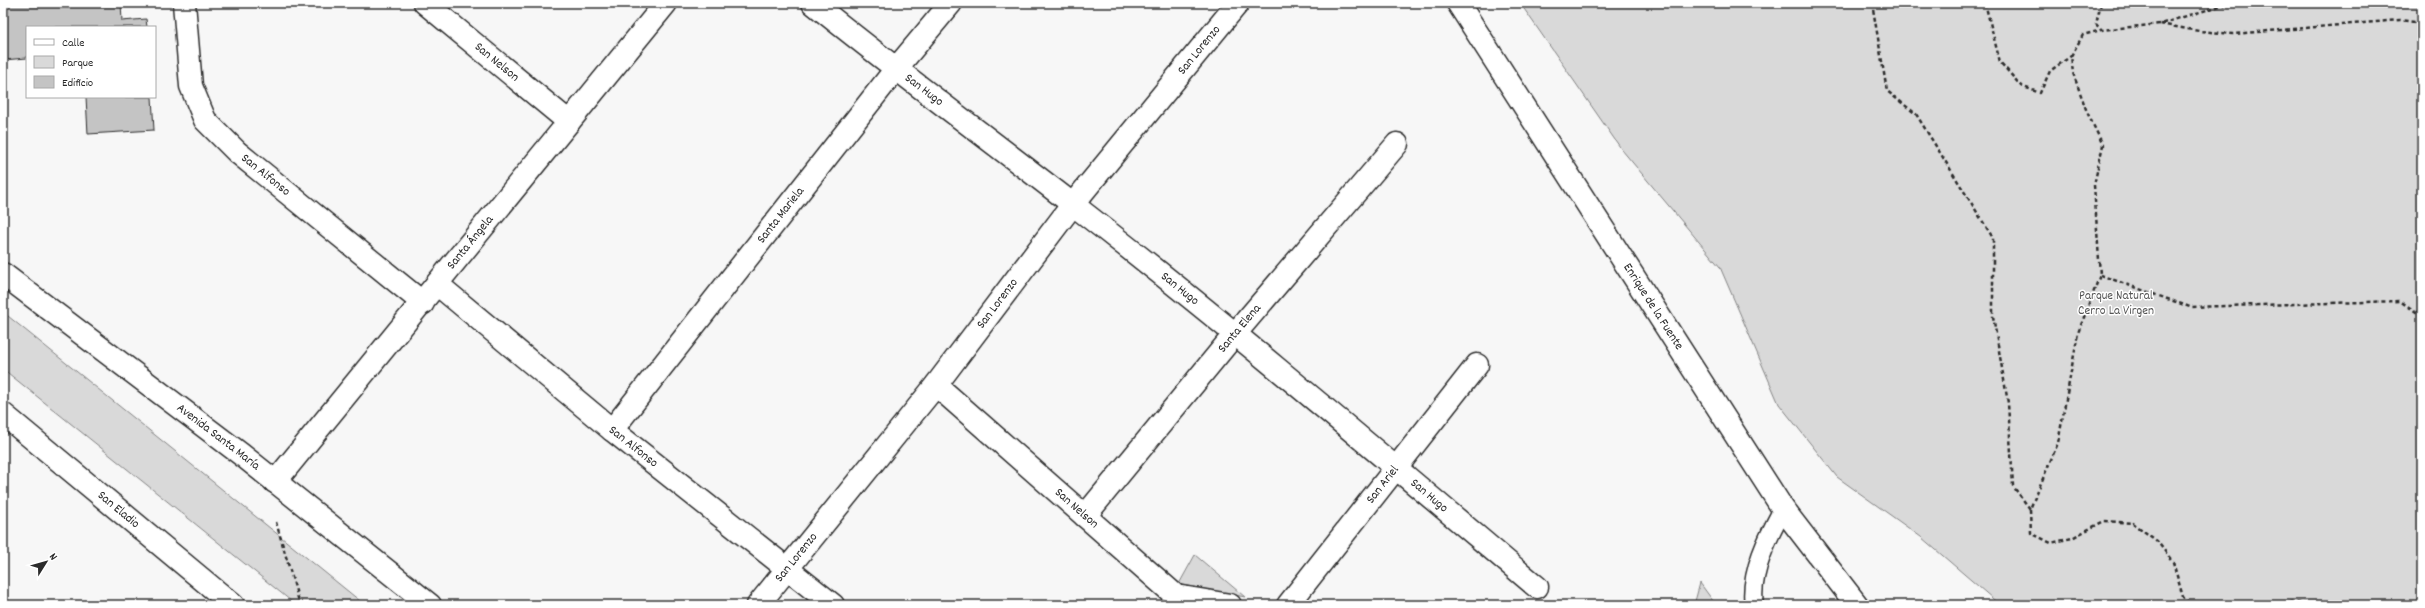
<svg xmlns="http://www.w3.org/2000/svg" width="2425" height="608" font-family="Dekko,sans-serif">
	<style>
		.green { fill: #d9d9d9; stroke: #828282 }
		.building { fill: #c4c4c4; stroke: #2b2b2b }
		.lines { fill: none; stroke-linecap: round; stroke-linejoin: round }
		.lane-casing { stroke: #2b2b2b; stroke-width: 21 }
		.street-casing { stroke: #2b2b2b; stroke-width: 25 }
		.secondary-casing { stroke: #2b2b2b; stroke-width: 25 }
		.path { stroke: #2b2b2b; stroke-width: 2.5; stroke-dasharray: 4 3; stroke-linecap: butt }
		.lane { stroke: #fff; stroke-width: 18 }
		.street { stroke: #fff; stroke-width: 22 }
		.secondary { stroke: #fff; stroke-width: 22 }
		.labels { text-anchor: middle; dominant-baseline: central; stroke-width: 3; stroke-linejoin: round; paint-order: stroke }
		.street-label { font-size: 13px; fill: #2b2b2b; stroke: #fff }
		.park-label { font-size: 13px; fill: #565656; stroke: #fff }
	</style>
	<rect width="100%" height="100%" fill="#f7f7f7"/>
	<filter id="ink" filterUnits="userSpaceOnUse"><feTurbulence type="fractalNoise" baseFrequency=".025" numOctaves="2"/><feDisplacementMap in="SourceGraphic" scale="8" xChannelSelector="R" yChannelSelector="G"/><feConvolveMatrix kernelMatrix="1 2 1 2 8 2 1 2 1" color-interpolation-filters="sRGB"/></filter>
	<g filter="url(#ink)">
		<g class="green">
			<polygon points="1520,3 2422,3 2422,605 2000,605 1921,537 1837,477 1779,404 1720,267 1622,150"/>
			<polygon points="3,312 365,605 296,605 3,369"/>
			<polygon points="1195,555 1245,597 1179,584"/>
			<polygon points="1700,583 1716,605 1694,605"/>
		</g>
		<g class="building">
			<polygon points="3,3 121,3 122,21 146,19 147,27 27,27 27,58 3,60"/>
			<polygon points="86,97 152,97 154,130 88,134"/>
		</g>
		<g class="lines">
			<g class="lane-casing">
				<path id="lane" d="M1754 605C1749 574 1769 535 1783 509"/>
			</g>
			<g class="street-casing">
				<g id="street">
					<path id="s1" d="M184 3 191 86 205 120 237 152 423 303"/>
					<path id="s2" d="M425 3 569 122"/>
					<path id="s3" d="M813 3C898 72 985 136 1071 203 1230 326 1383 457 1537 587"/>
					<path id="s4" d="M3 274 242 455 430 605"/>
					<path id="s5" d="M437 284 612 430 833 605"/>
					<path id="s6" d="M936 385 1176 596 1230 605"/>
					<path id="s7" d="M3 414 233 605"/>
					<path id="s8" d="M612 430 895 70 951 3"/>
					<path id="s9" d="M275 482 666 3"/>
					<path id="s10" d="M1085 516 1234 335 1397 144"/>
					<path id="s11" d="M758 605 936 385 1073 204 1238 3"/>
					<path id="s12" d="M1288 605 1477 365"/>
				</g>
			</g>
			<g class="secondary-casing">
				<g id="secondary">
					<path id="s13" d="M1458 3 1783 509 1857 605"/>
				</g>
			</g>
			<g class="path">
				<polyline points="1872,3 1887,91 1916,114 1993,238 1993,316 2008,403 2013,486 2030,509 2058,443 2078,333 2100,275 2094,185 2103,145 2087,112 2073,73 2071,56 2083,35 2101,30"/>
				<polyline points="1985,3 2000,62 2021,86 2040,93 2050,71 2071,56"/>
				<polyline points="2101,3 2096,24 2101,30 2160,24 2230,3"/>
				<polyline points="2160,24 2199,31 2233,34 2400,20 2422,23"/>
				<polyline points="2100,275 2190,307 2400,301 2422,316"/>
				<polyline points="2030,509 2031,533 2051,543 2072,538 2104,521 2133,523 2157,541 2173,562 2183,597 2191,605"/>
				<polyline points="276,522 300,605"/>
				<polyline points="2283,605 2292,602 2313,605"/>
			</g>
			<use href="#lane" class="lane"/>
			<use href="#street" class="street"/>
			<use href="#secondary" class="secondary"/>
		</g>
	</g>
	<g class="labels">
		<g class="street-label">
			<text stroke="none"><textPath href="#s11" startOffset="709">San Lorenzo</textPath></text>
			<text stroke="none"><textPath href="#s2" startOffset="93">San Nelson</textPath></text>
			<text stroke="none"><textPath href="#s3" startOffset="141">San Hugo</textPath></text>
			<text stroke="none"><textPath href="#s1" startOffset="202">San Alfonso</textPath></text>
			<text stroke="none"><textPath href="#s8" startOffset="273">Santa Mariela</textPath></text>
			<text stroke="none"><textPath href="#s9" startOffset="309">Santa Ángela</textPath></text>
			<text stroke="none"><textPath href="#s3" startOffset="465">San Hugo</textPath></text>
			<text stroke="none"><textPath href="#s11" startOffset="385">San Lorenzo</textPath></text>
			<text stroke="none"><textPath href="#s13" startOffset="361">Enrique de la Fuente</textPath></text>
			<text stroke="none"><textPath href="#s10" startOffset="243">Santa Elena</textPath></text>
			<text stroke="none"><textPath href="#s4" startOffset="270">Avenida Santa María</textPath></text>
			<text stroke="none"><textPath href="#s5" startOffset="255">San Alfonso</textPath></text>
			<text stroke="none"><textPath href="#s12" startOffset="153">San Ariel</textPath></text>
			<text stroke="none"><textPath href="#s3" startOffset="789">San Hugo</textPath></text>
			<text stroke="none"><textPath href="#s7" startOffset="150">San Eladio</textPath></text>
			<text stroke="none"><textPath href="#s6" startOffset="187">San Nelson</textPath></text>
			<text stroke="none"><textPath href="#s11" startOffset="61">San Lorenzo</textPath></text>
		</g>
		<g class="park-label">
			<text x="2116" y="296">Parque Natural<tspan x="2116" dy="15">Cerro La Virgen</tspan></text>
		</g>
	</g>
	<rect width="2425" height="608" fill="none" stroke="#fff" stroke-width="16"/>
	<rect x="8" y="8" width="2409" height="592" fill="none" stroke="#2b2b2b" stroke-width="1.5" filter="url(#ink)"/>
	<rect x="26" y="26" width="130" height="72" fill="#ffffff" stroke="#aaaaaa"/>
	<rect x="34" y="39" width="20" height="6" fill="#ffffff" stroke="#aaaaaa"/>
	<text x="62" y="46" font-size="12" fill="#2b2b2b">Calle</text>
	<rect x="34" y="56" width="20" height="12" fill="#d9d9d9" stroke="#aaaaaa"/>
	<text x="62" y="66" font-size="12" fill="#2b2b2b">Parque</text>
	<rect x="34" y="76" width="20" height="12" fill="#c4c4c4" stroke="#aaaaaa"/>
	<text x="62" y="86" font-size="12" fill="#2b2b2b">Edificio</text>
	<g transform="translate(46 562) rotate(53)" stroke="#ffffff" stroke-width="3" paint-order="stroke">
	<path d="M0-3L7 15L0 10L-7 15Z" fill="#2b2b2b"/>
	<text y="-6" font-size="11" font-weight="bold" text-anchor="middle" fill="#2b2b2b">N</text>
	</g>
</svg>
